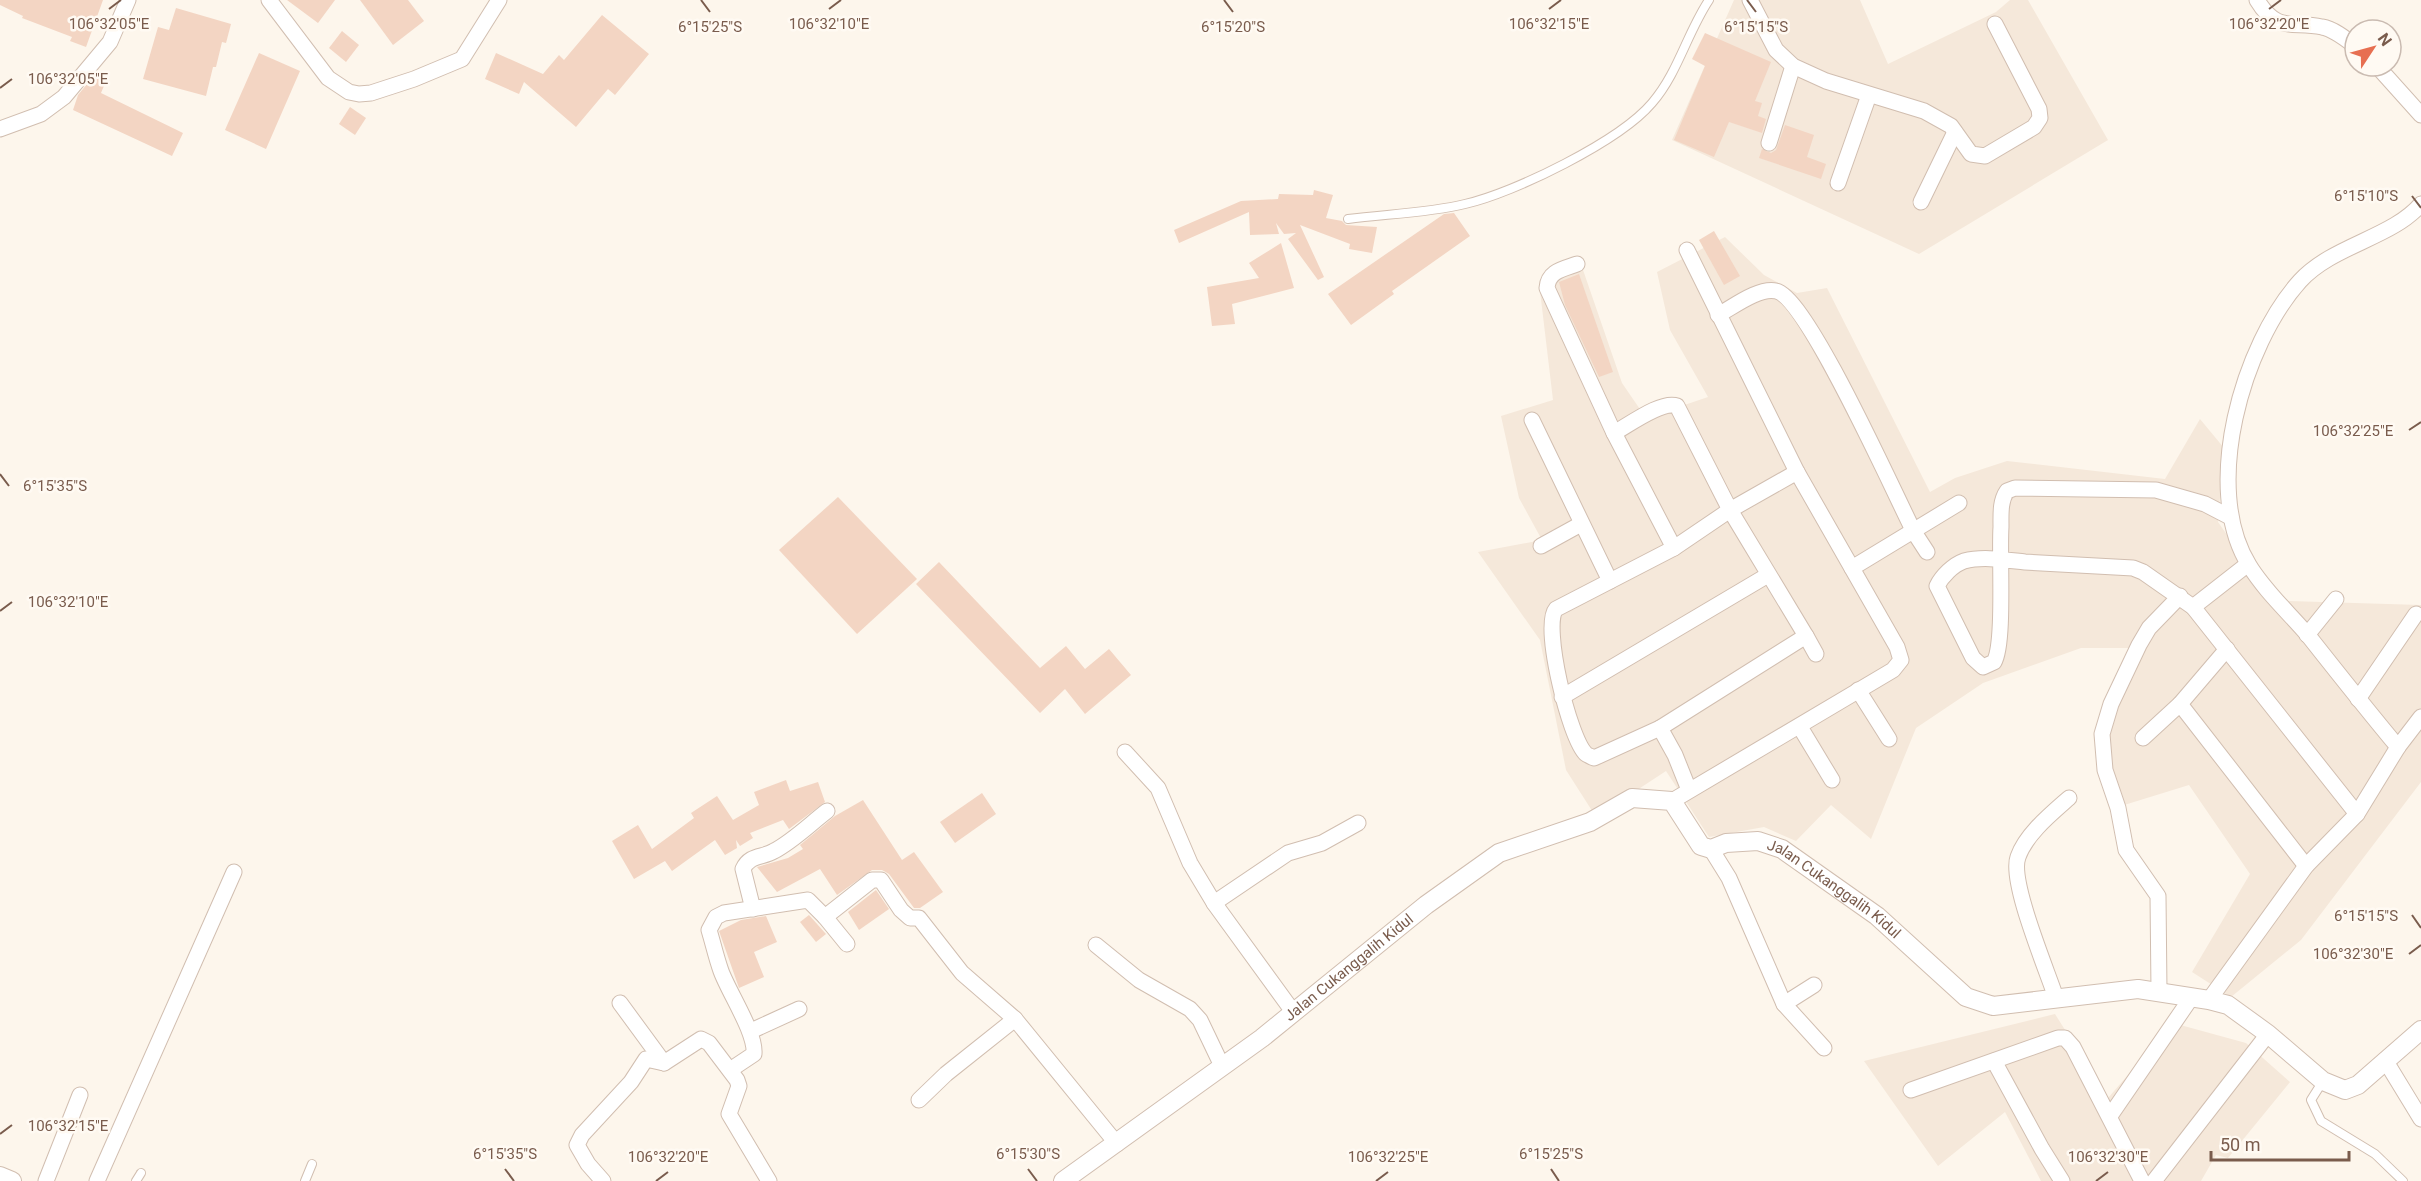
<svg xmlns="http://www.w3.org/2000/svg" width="2421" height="1181" font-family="Roboto,sans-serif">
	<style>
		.residential { fill: #f5e8da }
		.building { fill: #f3d5c3 }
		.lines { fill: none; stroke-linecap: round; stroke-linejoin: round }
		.service-casing { stroke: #d1beb0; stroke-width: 10 }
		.minor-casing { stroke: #d1beb0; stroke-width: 17 }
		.tertiary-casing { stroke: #d1beb0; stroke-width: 20 }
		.service { stroke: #fff; stroke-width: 8 }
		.minor { stroke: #fff; stroke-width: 15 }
		.tertiary { stroke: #fff; stroke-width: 18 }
		.ticks { fill: none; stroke: #7a5c4d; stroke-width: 2 }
		.labels { text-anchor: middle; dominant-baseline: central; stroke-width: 5; stroke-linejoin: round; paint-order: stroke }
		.street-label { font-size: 15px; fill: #7a5c4d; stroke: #fffaf3 }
		.ticks-label { font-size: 15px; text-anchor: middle; fill: #7a5c4d; stroke: #fffaf3; stroke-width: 5; stroke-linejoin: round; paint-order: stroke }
	</style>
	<rect width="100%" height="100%" fill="#fdf6ec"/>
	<g class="residential">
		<polygon points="1734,0 1860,0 1888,64 1996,12 2010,0 2028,0 2108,140 1919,254 1672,140"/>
		<polygon points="1725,237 1764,275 1797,293 1827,288 1930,492 1955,478 2007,461 2165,479 2200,419 2224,448 2218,522 2269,595 2289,601 2421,605 2421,782 2301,940 2231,997 2192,972 2250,874 2189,785 2121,806 2102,744 2107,724 2146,648 2081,648 1983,683 1916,728 1871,839 1831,805 1796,841 1764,827 1709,837 1666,771 1596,817 1566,770 1540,640 1478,552 1542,540 1519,498 1501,416 1553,400 1540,291 1552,276 1582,267 1622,383 1646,418 1708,397 1670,330 1657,272"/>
		<polygon points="2055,1014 2108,1098 2173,1023 2246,1043 2290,1082 2228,1158 2216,1155 2201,1181 2041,1181 2005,1112 1938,1166 1864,1061"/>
	</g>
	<g class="building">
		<polygon points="0,0 103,0 86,47 70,41 72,37 22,18 23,16 0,5"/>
		<polygon points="287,0 335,0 318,23"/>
		<polygon points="360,0 408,0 424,21 393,45"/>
		<polygon points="176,8 231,24 226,43 222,42 216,67 213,67 206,96 143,79 158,27 169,30"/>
		<polygon points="602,15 649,54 615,95 608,89 576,127 524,82 519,94 485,79 496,53 543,74 559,55 564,60"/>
		<polygon points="342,31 359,45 346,62 329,48"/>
		<polygon points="1705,33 1771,62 1755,101 1762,103 1758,116 1766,119 1762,133 1729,122 1714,157 1674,140 1705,66 1692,59"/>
		<polygon points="259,53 300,71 266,149 225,130"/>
		<polygon points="97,72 108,76 101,93 183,133 172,156 73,110 78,95"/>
		<polygon points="350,107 366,118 355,135 339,124"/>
		<polygon points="1785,125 1814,135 1807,157 1826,164 1821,179 1759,158 1762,149 1771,153 1776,150"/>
		<polygon points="1314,190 1333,195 1326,218 1342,221 1346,225 1377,227 1372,253 1349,249 1350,244 1300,225 1324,277 1318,280 1288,239 1296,233 1284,234 1276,223 1279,234 1250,235 1249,212 1179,243 1174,230 1241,201 1278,199 1279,194 1313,195"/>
		<polygon points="1454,213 1470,236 1392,291 1394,294 1351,325 1328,294 1444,214"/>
		<polygon points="1714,231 1740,276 1724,285 1699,240"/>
		<polygon points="1281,243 1294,288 1232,304 1235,324 1212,326 1207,287 1259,278 1249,263"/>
		<polygon points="1579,274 1613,372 1599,377 1565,305 1559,282"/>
		<polygon points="838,497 917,579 857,634 779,550"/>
		<polygon points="939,562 1040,668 1066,646 1085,669 1109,649 1131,675 1085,714 1065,689 1040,713 916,584"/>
		<polygon points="786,780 790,791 818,782 825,802 789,829 783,820 750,833 753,838 740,846 736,840 737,848 725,855 715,840 672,871 665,861 634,879 612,841 638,825 652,849 694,818 691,813 717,796 733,820 759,805 754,792"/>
		<polygon points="982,793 996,814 955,843 940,822"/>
		<polygon points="863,800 902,860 914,852 943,892 920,908 914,908 889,874 882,870 872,870 837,895 820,869 777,892 757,867 788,858 803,849 800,845 835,816"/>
		<polygon points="876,890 889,909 859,930 848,912"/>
		<polygon points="809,915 826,934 816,942 800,922"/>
		<polygon points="766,916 777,942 754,952 764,977 739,988 719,931 741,920"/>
	</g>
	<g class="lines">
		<g class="service-casing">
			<g id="service">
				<path d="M1348 219C1387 214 1428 213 1465 204 1514 193 1620 141 1652 103 1678 73 1687 33 1709 0"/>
				<polyline points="2323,1081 2311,1100 2321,1121 2375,1154 2403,1181"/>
				<polyline points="136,1181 141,1173"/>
				<polyline points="305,1181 312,1164"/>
			</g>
		</g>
		<g class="minor-casing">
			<g id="minor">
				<polyline points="269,0 328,78 349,92 359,94 371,93 414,79 462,59 499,0"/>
				<polyline points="1750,0 1776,50 1793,66 1826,81 1924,111 1951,126 1971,154 1985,156 2034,127 2040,118 2039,109 1995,24"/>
				<path d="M2257 0C2277 33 2291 21 2322 27 2334 29 2346 39 2355 46"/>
				<polyline points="2377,66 2421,115"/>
				<polyline points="0,129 41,114 64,97 110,42 128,0"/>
				<polyline points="1769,143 1793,66"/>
				<polyline points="1838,183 1869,95"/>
				<polyline points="1921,202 1955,132"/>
				<path d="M1577 264C1563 269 1548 271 1547 288L1614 433 1674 548"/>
				<path d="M1718 315C1733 307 1759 287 1776 291 1807 297 1895 495 1914 532L1927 552"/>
				<polyline points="1532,420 1610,581"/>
				<path d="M1614 433C1629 425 1662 400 1677 406L1730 510 1806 636 1660 728 1594 758C1592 757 1587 755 1586 754 1569 738 1542 625 1556 609L1674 548 1730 510 1797 472"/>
				<path d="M2230 517 2205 504 2156 490 2015 488 2007 491C2000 501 2001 514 2001 527 1999 554 2005 644 1994 662L1983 667 1973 658 1937 586C1942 576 1953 565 1964 561 1983 556 2006 560 2025 562 2061 564 2097 566 2133 568L2143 572 2193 607 2248 564"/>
				<polyline points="1541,546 1581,524"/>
				<polyline points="1852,568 1959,503"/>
				<polyline points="2193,607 2357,814"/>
				<polyline points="2307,635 2336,599"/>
				<polyline points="1806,636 1816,654"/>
				<polyline points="1858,690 1889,739"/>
				<polyline points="1562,697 1768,575"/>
				<polyline points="2358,699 2416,614"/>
				<polyline points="2180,704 2227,649"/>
				<polyline points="1800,727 1832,780"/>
				<polyline points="1660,728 1675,755 1689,790"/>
				<polyline points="2143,738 2180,704 2306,866"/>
				<path d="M2398 747C2367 710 2337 672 2307 634 2288 612 2264 590 2249 565 2201 488 2243 344 2300 281 2333 245 2392 238 2421 204"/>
				<polyline points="1125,752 1158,788 1190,863 1214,903 1294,1013"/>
				<polyline points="1672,801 1893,670 1901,660 1897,647 1797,472 1687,250"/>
				<polyline points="1711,849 1729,878 1784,1004 1824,1048"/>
				<polyline points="1214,903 1288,853 1322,843 1358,823"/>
				<path d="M753 909 743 869C750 854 763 858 774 851 793 841 810 824 827 811"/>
				<polyline points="825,917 872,880 881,880 901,910 910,918 919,918 962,973 1015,1019 1117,1144"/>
				<polyline points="1096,945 1139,980 1190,1009 1200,1020 1222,1066"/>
				<polyline points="2159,991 2158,896 2126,850 2118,808 2105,770 2102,734 2111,704 2139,645 2149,628 2180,596"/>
				<path d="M2056 998C2047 970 2009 881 2018 857 2026 834 2052 813 2069 798"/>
				<polyline points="2209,1000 2306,866 2357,814 2398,747 2421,717"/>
				<polyline points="620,1003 664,1063"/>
				<polyline points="1784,1004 1814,985"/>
				<polyline points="751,1031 799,1009"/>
				<polyline points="2385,1060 2421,1119"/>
				<polyline points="1994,1061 2042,1149 2062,1181"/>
				<path d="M730 1070 754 1054C756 1033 729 993 721 971 716 957 713 943 709 930L716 917 724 913 808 900 825 917 847 944"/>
				<polyline points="1911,1090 2058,1038 2065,1038 2073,1047 2142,1181"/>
				<polyline points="919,1100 946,1074 1015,1019"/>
				<polyline points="2110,1116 2191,998"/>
				<polyline points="46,1181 80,1095"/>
				<polyline points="97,1181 234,872"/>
				<polyline points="603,1181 588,1164 577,1145 582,1135 631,1082 646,1059 664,1063 701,1039 709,1043 737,1080 739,1086 729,1114 769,1181"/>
				<polyline points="2154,1181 2268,1034"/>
			</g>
		</g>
		<g class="tertiary-casing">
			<g id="tertiary">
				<polyline points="0,1176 12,1181"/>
				<path id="s1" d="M1063 1181 1262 1038 1426 905 1499 853 1590 822 1632 798 1672 801 1701 846 1711 849 1726 843 1758 841 1782 849 1877 916 1966 997 1993 1006 2138 989 2209 1000 2228 1005 2268 1034 2323 1081 2345 1090 2358 1085 2421 1030"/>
			</g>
		</g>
		<use href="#service" class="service"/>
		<use href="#minor" class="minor"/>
		<use href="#tertiary" class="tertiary"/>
	</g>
	<path class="ticks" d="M701 0 710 12M1224 0 1233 12M1747 0 1756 12M109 9 121 0M829 9 841 0M1549 9 1561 0M2269 9 2281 0M0 88 12 79M2412 196 2421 208M2409 430 2421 422M0 474 9 486M0 611 12 602M2412 915 2421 928M2409 954 2421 945M0 1134 12 1125M505 1169 514 1181M1028 1169 1037 1181M1551 1169 1559 1181M656 1181 668 1172M1376 1181 1388 1172M2096 1181 2108 1172"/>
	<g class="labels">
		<g class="street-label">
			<text stroke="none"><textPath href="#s1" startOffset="933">Jalan Cukanggalih Kidul</textPath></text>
			<text stroke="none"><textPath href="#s1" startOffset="357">Jalan Cukanggalih Kidul</textPath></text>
		</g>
	</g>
	<g class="ticks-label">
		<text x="109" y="29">106°32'05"E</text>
		<text x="829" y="29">106°32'10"E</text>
		<text x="1549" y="29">106°32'15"E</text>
		<text x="2269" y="29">106°32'20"E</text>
		<text x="710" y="32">6°15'25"S</text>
		<text x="1233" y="32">6°15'20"S</text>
		<text x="1756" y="32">6°15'15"S</text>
		<text x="68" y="84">106°32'05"E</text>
		<text x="2366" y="201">6°15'10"S</text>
		<text x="2353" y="436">106°32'25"E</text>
		<text x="55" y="491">6°15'35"S</text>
		<text x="68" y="607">106°32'10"E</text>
		<text x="2366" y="921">6°15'15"S</text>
		<text x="2353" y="959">106°32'30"E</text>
		<text x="68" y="1131">106°32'15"E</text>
		<text x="505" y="1159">6°15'35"S</text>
		<text x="1028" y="1159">6°15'30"S</text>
		<text x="1551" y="1159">6°15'25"S</text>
		<text x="668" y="1162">106°32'20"E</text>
		<text x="1388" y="1162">106°32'25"E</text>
		<text x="2108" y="1162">106°32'30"E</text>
	</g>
	<g transform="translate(2373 48) rotate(54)"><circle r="28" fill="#fffaf3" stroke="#cabbb1" stroke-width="1.5"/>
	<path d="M0-4.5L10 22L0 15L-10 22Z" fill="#e76f51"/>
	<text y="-9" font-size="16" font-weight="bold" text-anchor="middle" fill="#7a5c4d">N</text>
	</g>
	<path d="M2211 1151v9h138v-9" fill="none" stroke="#7a5c4d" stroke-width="3"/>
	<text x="2220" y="1151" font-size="18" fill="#7a5c4d" stroke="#fffaf3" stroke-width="4.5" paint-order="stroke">50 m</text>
</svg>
